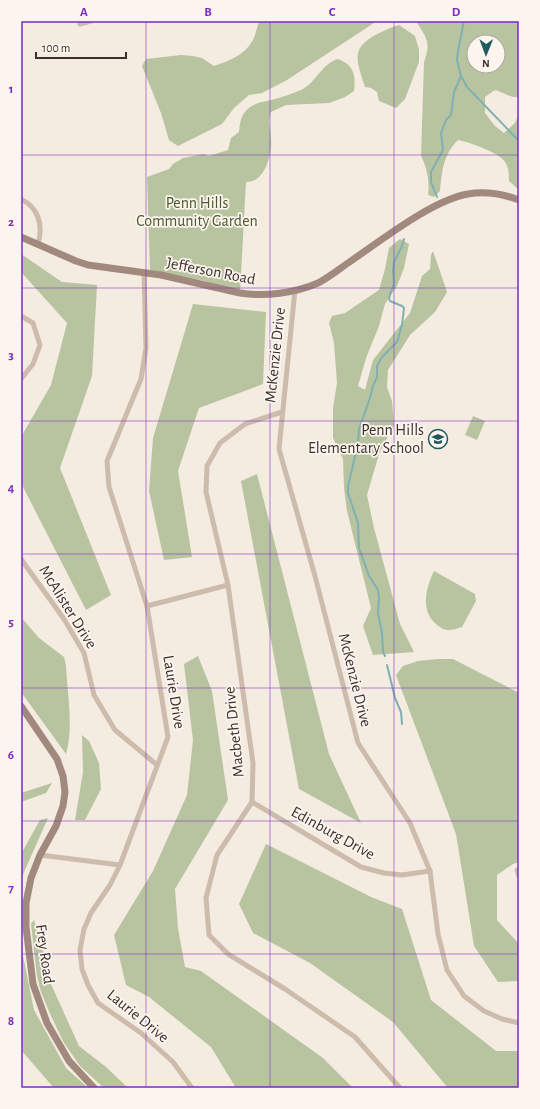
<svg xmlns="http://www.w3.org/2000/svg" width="540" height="1109" font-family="'Alegreya Sans',sans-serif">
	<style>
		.green { fill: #b8c4a0; fill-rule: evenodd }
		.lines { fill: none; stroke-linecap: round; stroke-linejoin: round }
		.stream { stroke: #7fb0b2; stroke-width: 2 }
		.street { stroke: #cdbbac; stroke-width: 5 }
		.secondary { stroke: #a18a7d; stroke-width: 7 }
		.grid { fill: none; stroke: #7b2cbf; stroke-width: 1; stroke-opacity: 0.55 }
		.labels { text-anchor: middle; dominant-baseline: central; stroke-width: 3.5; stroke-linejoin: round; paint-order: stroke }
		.park-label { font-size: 16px; fill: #4a5a2e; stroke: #fbf5ee }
		.street-label { font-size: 16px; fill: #3b302b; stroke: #fbf5ee }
		.poi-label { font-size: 16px; fill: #3b302b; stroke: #fbf5ee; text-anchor: end }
		.neatline { fill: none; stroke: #7b2cbf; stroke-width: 1.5 }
		.grid-label { font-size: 13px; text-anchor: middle; font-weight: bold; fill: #7b2cbf }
	</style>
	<rect width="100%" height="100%" fill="#f4ebe1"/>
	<g class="green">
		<path d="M259 21H377L287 80 262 93 249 95 234 108 222 124 178 146 169 140 161 113 142 66 146 59 181 55 193 56 202 58 214 66C229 61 245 55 253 40 256 34 257 27 259 21Z"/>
		<path d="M418 21H519V97C510 98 503 92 495 90L485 97V113L495 126 504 133 515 123 519 114V190L509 181C509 174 509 168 505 162 500 153 469 142 458 140 443 155 442 171 440 191L434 197 428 195C430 183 427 167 421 156L424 62C431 44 427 38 417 23ZM474 42H498V66H474Z"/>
		<path d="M399 25 415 36 419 50V62L405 99 396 108 379 101 377 92 371 88 365 87C362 77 356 63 358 53 361 39 387 29 399 25Z"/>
		<path d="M338 59C354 65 356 75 354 91L345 97 329 103 286 105 271 112C267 124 271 128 271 140 272 152 267 173 255 180 253 181 249 182 246 182L240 293 218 288 205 281 150 270 147 177 169 169 173 164 183 158 203 154 209 156 228 150 231 138 239 132C240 122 241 114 249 108 258 101 266 102 275 99 283 97 293 93 301 90 316 83 321 64 338 59Z"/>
		<polygon points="400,239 409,244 404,268 397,286 385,304 379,326 366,358 358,386 365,390 373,360 410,313 422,276 430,269 431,255 433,251 447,292 435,312 410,335 388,370 387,387 392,401 394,425 379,454 367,495 374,528 400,624 414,652 373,655 363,626 371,608 347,511 344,488 343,459 333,438 333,408 337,383 334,343 329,323 332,316 345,313 379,290 385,269 389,248"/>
		<polygon points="21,254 62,282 97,285 92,376 60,468 111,595 86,610 21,483 21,437 51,385 67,323 21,272"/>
		<polygon points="193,304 266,312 263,384 199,408 178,471 192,557 164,560 149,491 153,438"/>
		<polygon points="473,416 485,421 477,440 465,435"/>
		<polygon points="257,474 329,754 361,823 299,789 241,481"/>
		<path d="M434 571 475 594 476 601 462 627C458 628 453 630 450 630 445 631 439 627 436 624 420 610 426 588 434 571Z"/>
		<path d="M21 617 39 638 64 657 66 665C67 691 74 729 66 754L21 692Z"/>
		<polygon points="198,656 212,691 228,800 175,889 178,928 185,967 201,971 323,1058 353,1088 236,1088 211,1047 149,997 126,985 114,935 153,871 187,795 193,740 184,664"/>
		<polygon points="438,659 453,659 519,693 519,862 513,864 497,875 497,920 519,944 519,981 498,982 474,946 456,834 396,675 403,666 418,661"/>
		<polygon points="82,735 89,741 99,763 101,789 85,820 75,820 83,772"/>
		<polygon points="52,783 46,793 21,802 21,793"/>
		<polygon points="48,818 21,879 21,854 40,820"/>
		<polygon points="266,844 371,897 402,909 431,1000 496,1051 519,1051 519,1088 448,1088 393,1022 310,963 253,933 239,904"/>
		<polygon points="34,920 45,958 50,982 79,1046 106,1067 128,1088 104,1088 80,1066 64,1043 51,1016 41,992 37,976 31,924"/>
		<polygon points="21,946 34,1010 66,1068 88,1088 54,1088 21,1050"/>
	</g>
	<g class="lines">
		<g class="stream">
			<polyline points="464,21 458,51 457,60 461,76 467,87 519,141"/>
			<polyline points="437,197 431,182 431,172 443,150 441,133 446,120 451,115 454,92 461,76"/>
			<polyline points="385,656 383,652 382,633 378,613 379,598 378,590 369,576 359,548 358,523 348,493 348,486 358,444 359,429 370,398 373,386 377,377 377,366 382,357 397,342 402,325 404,308 402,306 390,301 389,298 394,283 393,270 394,262 402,246 404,239"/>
			<polyline points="387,665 395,698 401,712 402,724"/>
		</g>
		<g class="street">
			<polyline points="80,24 91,21"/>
			<path d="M21 199C40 209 43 226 38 245"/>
			<polyline points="144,272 146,348 141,379 107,461 109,487 147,606 168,737 120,865 110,885 91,913 84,929 80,950 82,969 88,985 98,1003 141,1033 173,1062 192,1088"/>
			<polyline points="295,290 279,449 315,576 358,743 410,823 430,871 438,934 447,970 464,996 484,1011 502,1019 519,1023"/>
			<polyline points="21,316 33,323 40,345 33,364 21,379"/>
			<polyline points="282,412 245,424 220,443 207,466 206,492 228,585 253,763 252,802 217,855 206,898 209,935 228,954 285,989 355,1037 400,1088"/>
			<polyline points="21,559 64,619 84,653 94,695 115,730 157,765"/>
			<polyline points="147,606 228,585"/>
			<polyline points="252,802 361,867 384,873 402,875 430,871"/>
			<polyline points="40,855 120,865"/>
			<polyline points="517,870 519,876"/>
		</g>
		<g class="secondary">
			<path d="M21 237 76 261 88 265 161 275 240 293C265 297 295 293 318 283 328 278 338 270 348 263 379 242 432 200 468 194 485 191 503 194 519 200"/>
			<polyline points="21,706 57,759 63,776 65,792 63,806 56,826 40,855 31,878 26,903 26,927 33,984 47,1023 69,1061 94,1088"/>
		</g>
	</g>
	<path class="grid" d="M146 21V1088M270 21V1088M394 21V1088M21 155H519M21 288H519M21 421H519M21 554H519M21 688H519M21 821H519M21 954H519"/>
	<defs>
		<g id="school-ring" transform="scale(1)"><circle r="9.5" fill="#fbf5ee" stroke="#1f5a5e" stroke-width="1.5"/><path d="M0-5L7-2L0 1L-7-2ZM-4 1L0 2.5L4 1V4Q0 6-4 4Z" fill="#1f5a5e"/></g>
	</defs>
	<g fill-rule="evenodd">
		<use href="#school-ring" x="438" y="439"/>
	</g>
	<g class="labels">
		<g class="park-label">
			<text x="197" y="203">Penn Hills<tspan x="197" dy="18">Community Garden</tspan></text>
		</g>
		<g class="street-label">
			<text transform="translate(211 271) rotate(11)">Jefferson Road</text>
			<text transform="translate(275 355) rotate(-84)">McKenzie Drive</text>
			<text transform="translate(68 607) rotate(58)">McAlister Drive</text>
			<text transform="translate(355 680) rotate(76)">McKenzie Drive</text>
			<text transform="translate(174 692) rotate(81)">Laurie Drive</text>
			<text transform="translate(234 732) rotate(-96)">Macbeth Drive</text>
			<text transform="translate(333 833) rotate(29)">Edinburg Drive</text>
			<text transform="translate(45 954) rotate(82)">Frey Road</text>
			<text transform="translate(138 1016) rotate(39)">Laurie Drive</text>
		</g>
		<g class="poi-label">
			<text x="424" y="430">Penn Hills<tspan x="424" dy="18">Elementary School</tspan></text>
		</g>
	</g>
	<rect width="540" height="1109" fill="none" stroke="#fbf5ee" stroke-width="44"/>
	<g transform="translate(486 54) rotate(181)"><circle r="19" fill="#fbf5ee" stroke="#aea6a0"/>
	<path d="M0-3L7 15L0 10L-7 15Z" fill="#1f5a5e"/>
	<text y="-6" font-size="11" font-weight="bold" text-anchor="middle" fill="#3b302b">N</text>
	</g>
	<path d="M36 52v6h90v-6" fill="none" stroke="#3b302b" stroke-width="2"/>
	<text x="42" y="52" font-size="12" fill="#3b302b" stroke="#fbf5ee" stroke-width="3" paint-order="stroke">100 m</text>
	<rect x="22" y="22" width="496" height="1065" class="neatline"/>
	<g class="grid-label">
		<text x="84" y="16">A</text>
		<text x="208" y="16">B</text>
		<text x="332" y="16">C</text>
		<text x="456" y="16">D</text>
		<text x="11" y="93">1</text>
		<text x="11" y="226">2</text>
		<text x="11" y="359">3</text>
		<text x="11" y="492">4</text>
		<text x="11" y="626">5</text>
		<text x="11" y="759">6</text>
		<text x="11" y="892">7</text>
		<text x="11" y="1025">8</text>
	</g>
</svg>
